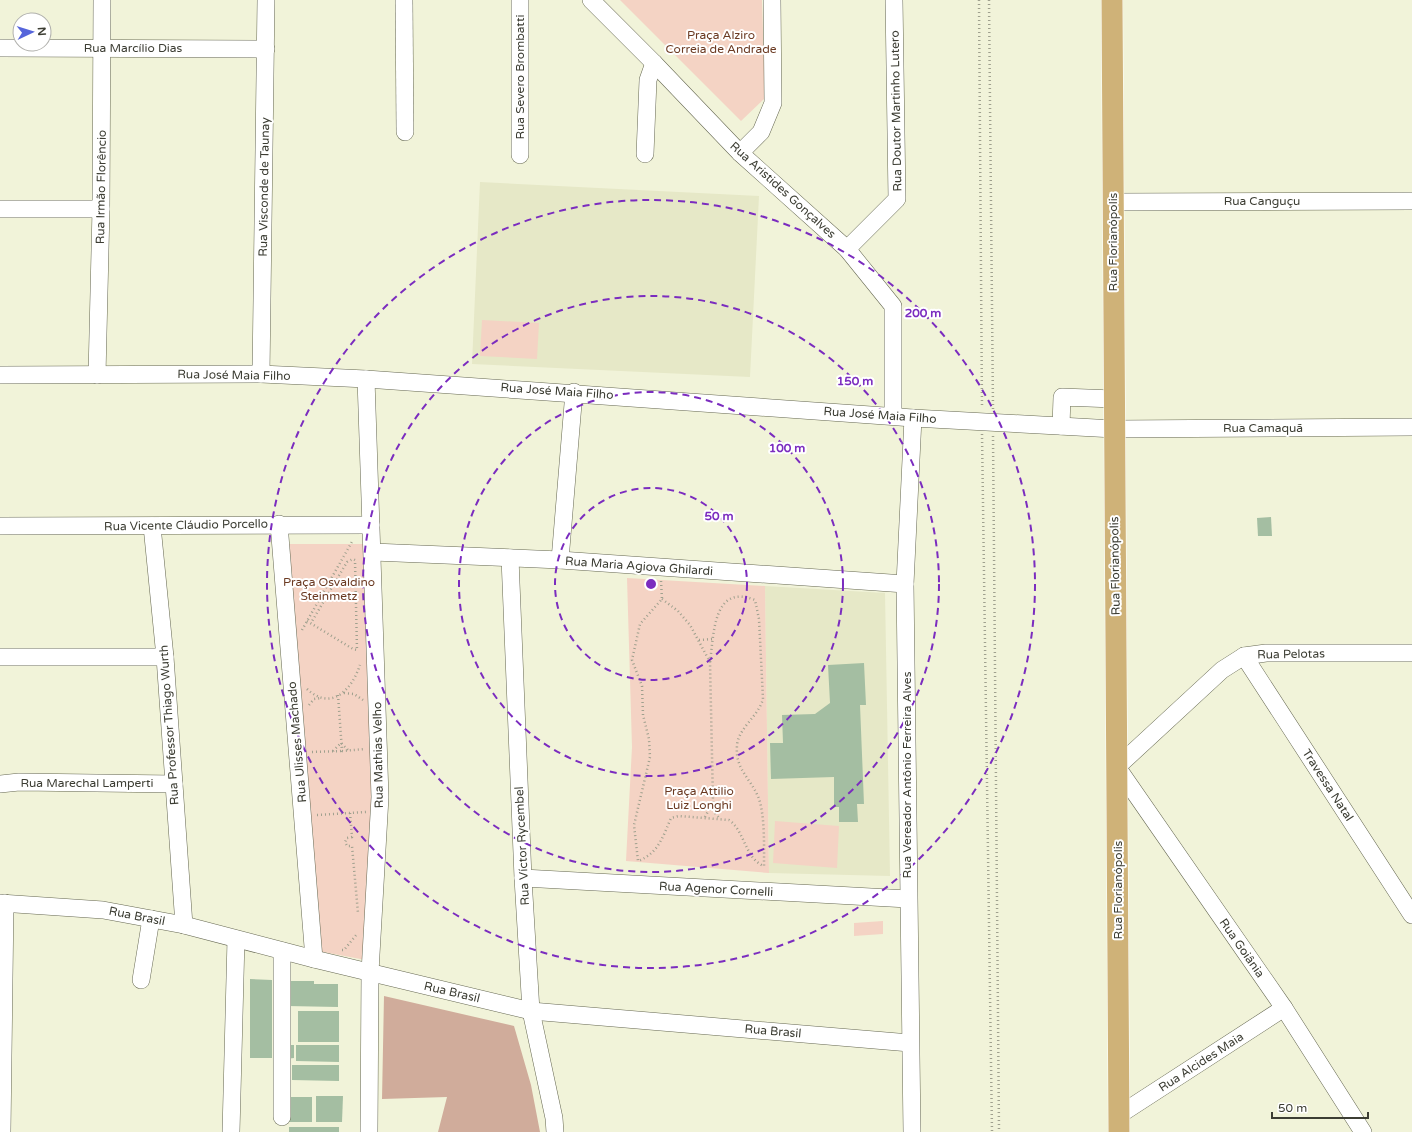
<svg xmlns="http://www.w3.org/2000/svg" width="1412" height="1132" font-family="'Varela Round',sans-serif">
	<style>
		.built { fill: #e6e8c7 }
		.green { fill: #f4d3c4 }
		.forest { fill: #d0ac9b }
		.building { fill: #a4bea2 }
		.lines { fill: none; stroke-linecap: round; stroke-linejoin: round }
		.minor-casing { stroke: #666852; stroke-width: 18 }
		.major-casing { stroke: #fff; stroke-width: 22 }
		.path { stroke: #9fa08e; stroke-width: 2.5; stroke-dasharray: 1 3; stroke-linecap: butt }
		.minor { stroke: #fff; stroke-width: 17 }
		.major { stroke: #cfb278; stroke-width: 21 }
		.ring { fill: none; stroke: #7b2cbf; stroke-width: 2; stroke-dasharray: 7 5 }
		.labels { text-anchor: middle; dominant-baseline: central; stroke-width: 4; stroke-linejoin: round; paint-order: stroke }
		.park-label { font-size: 12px; fill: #6b3a22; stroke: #fff }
		.street-label { font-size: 12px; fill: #3c3d33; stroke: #fff }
		.centre { fill: #7b2cbf; stroke: #fff; stroke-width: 2 }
		.ring-label { font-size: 12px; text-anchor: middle; font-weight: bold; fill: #7b2cbf; stroke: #fff; stroke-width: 4; stroke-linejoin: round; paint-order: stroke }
	</style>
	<rect width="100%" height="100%" fill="#f1f3d9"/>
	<g class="built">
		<polygon points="480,182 759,196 750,377 472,364"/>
		<polygon points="765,586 885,593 890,876 769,873"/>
	</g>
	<g class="green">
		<polygon points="620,0 762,0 765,98 741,121"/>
		<polygon points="482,320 539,323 537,359 480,356"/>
		<polygon points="286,544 367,544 377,796 371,961 318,951"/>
		<polygon points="627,578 765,586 769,873 626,861 632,747"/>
		<polygon points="775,821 839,826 837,868 773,863"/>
		<polygon points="883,921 883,934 854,936 854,923"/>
	</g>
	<polygon class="forest" points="384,996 514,1026 531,1085 540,1132 438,1132 447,1097 382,1099"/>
	<g class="building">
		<polygon points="1271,517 1272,536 1258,536 1257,518"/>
		<polygon points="864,663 866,705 860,705 864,804 857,804 858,822 839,822 839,807 834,807 834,777 771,779 770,743 783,743 782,715 815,714 830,703 828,665"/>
		<polygon points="250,979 272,980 272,1058 250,1058"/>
		<polygon points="287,981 314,981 314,984 338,984 338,1007 287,1006"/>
		<rect x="298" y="1011" width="41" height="31"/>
		<polygon points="285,1045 294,1045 294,1058 285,1059"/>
		<polygon points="296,1045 339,1045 339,1062 296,1061"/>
		<polygon points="292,1065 339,1065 339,1081 292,1080"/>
		<polygon points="316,1096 343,1096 342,1122 316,1122"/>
		<rect x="287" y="1097" width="25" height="25"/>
		<rect x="289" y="1127" width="50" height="5"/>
	</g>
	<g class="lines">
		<g class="minor-casing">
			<g id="minor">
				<polyline points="404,0 405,132"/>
				<polyline points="591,0 654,63 740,153 847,249 893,306 893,416"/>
				<polyline points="0,48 266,49"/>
				<polyline points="740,153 761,132 773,103 772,0"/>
				<polyline points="645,154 648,80 654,63"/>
				<polyline points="520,155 520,0"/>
				<polyline points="1113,202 1412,201"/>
				<polyline points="0,209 101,209"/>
				<polyline points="847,249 897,199 894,0"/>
				<polyline points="261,374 266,0"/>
				<polyline points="0,375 261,374 366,379 913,418 1114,429 1412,427"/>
				<polyline points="97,375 101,209 102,0"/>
				<polyline points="366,379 380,797 370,972 369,1132"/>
				<polyline points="1061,426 1062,397 1114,399"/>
				<polyline points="279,524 314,959"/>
				<polyline points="0,526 371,525"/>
				<polyline points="152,526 165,657 184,925"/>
				<polyline points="373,552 560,560 905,584"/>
				<polyline points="510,558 523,878 531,1011 554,1118 555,1132"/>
				<polyline points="560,560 574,392"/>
				<polyline points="1244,656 1412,915"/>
				<polyline points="0,657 165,657"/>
				<polyline points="0,784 19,782 174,784"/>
				<polyline points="523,878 908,899"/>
				<polyline points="0,903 103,910 184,925 314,959 531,1011 910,1043"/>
				<polyline points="282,951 282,1117"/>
				<polyline points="141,980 151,919"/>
				<polyline points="1119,1115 1284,1008"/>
				<polyline points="2,1132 5,903"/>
				<polyline points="231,1132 236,939"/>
				<polyline points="912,1132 905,584 913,418"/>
				<polyline points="1363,1132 1284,1008 1117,767 1222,670 1244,656 1266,653 1412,653"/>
			</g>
		</g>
		<g class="major-casing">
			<polyline id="major" points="1112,0 1119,1132"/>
		</g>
		<g class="path">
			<polyline points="979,0 982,407"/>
			<polyline points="989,0 993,409"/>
			<polyline points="982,434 992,1132"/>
			<polyline points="993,436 999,1132"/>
			<path d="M661 581 662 599 640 624 632 660 642 686 643 715 649 739 650 757 634 825 638 861C659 853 663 836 671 818L679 816 729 820C745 831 745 859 764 866 764 847 765 817 759 799 751 778 735 770 737 746 738 728 758 717 763 699L759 619 755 600C713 583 714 634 710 662"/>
			<polyline points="662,599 678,611 690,625 710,662 713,802 715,813 720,819"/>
			<polyline points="307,621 353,649 357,650 355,560 353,559 347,562 311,623"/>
			<polyline points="302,630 353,540"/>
			<polyline points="699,640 713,639"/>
			<path d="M307 689C332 712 352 689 360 665"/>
			<polyline points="344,693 354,694 363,700"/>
			<polyline points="338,695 342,751 365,749"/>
			<polyline points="309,705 314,699 321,698"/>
			<polyline points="333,751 341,743 348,750"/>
			<polyline points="312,752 342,751"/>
			<polyline points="350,813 352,837 347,838 345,842 347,846 352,846 358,913"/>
			<polyline points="317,815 366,812"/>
			<polyline points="705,817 713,802"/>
			<polyline points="342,950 344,950 357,934"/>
		</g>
		<use href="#minor" class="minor"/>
		<use href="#major" class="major"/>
	</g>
	<g class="ring">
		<circle cx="651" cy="584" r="96"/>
		<circle cx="651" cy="584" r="192"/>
		<circle cx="651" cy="584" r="288"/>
		<circle cx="651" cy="584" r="384"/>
	</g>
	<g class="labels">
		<g class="park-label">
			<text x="721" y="35">Praça Alziro<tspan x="721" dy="14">Correia de Andrade</tspan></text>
			<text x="329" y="582">Praça Osvaldino<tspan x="329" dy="14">Steinmetz</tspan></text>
			<text x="699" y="791">Praça Attilio<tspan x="699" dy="14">Luiz Longhi</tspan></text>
		</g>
		<g class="street-label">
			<text x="133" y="48">Rua Marcílio Dias</text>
			<text transform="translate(520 77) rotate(-90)">Rua Severo Brombatti</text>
			<text transform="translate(896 111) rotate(-91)">Rua Doutor Martinho Lutero</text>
			<text transform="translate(101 187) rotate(-89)">Rua Irmão Florêncio</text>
			<text transform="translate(264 187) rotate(-89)">Rua Visconde de Taunay</text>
			<text transform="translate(783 190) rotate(42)">Rua Aristides Gonçalves</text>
			<text x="1262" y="201">Rua Canguçu</text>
			<text transform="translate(1113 242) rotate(-90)">Rua Florianópolis</text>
			<text transform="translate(234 375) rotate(1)">Rua José Maia Filho</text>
			<text transform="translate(557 391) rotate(4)">Rua José Maia Filho</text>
			<text transform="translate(880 415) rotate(4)">Rua José Maia Filho</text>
			<text x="1263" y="428">Rua Camaquã</text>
			<text transform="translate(186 525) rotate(-1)">Rua Vicente Cláudio Porcello</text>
			<text transform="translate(639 566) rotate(4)">Rua Maria Agiova Ghilardi</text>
			<text transform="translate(1115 566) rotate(-91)">Rua Florianópolis</text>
			<text transform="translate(1291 654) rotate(-1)">Rua Pelotas</text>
			<text transform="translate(169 725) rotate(-94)">Rua Professor Thiago Wurth</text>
			<text transform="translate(297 742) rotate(-95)">Rua Ulisses Machado</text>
			<text transform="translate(378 755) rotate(-91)">Rua Mathias Velho</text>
			<text transform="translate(907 775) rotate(-90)">Rua Vereador Antônio Ferreira Alves</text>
			<text x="87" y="783">Rua Marechal Lamperti</text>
			<text transform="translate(1328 785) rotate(57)">Travessa Natal</text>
			<text transform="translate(522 846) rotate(-93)">Rua Víctor Rycembel</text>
			<text transform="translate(716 889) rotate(3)">Rua Agenor Cornelli</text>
			<text transform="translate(1118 890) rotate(-90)">Rua Florianópolis</text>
			<text transform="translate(137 916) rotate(11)">Rua Brasil</text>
			<text transform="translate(1242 948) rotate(55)">Rua Goiânia</text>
			<text transform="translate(452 992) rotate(13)">Rua Brasil</text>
			<text transform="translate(773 1031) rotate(5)">Rua Brasil</text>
			<text transform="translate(1201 1062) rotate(-33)">Rua Alcides Maia</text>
		</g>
	</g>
	<circle cx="651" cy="584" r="6" class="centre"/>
	<g class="ring-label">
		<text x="923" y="317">200 m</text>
		<text x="855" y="385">150 m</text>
		<text x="787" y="452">100 m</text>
		<text x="719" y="520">50 m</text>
	</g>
	<g transform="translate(32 32) rotate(86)"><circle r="19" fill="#ffffff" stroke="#b1b1ad"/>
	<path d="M0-3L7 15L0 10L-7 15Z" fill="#5665db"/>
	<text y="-6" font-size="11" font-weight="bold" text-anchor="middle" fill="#3c3d33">N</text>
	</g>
	<path d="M1272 1112v6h96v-6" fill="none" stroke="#3c3d33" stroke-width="2"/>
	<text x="1278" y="1112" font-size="12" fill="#3c3d33" stroke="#ffffff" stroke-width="3" paint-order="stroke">50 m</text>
</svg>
